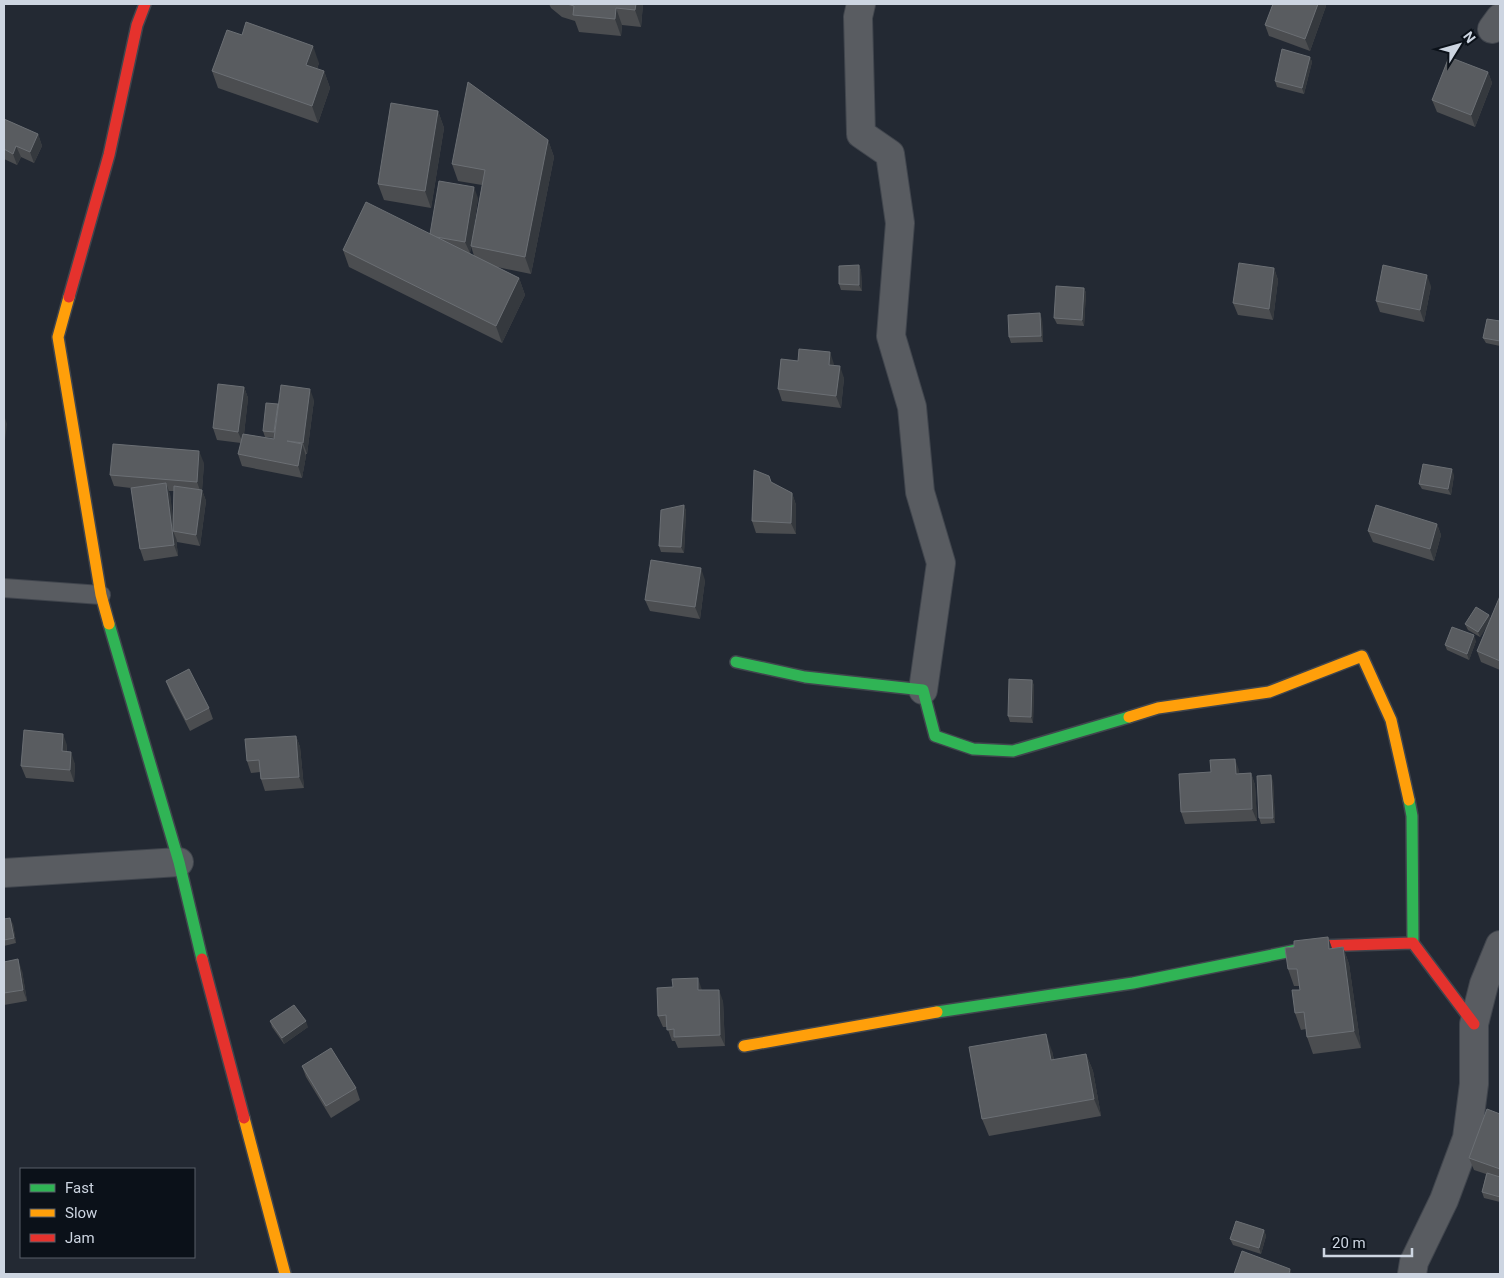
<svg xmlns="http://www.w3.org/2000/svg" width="1504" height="1278" viewBox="0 0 1504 1278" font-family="Roboto,sans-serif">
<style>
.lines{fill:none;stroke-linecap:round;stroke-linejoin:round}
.lane-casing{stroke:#40454d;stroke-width:20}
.street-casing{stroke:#40454d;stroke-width:30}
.fast-casing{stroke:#40454d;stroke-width:14}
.slow-casing{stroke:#40454d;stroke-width:14}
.jam-casing{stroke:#40454d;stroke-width:14}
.lane{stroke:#595c61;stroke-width:18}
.street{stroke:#595c61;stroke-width:28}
.fast{stroke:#30b455;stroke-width:11}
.slow{stroke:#ff9f0a;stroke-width:11}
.jam{stroke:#e5322d;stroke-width:11}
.wall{fill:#4b4d50;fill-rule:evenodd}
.shaded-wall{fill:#35393e}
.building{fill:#595c60;stroke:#6b6f74}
</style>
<rect width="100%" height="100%" fill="#232933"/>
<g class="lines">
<!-- lane casing -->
<g class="lane-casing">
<polyline id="lane" points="4,588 101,595"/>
</g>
<!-- street casing -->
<g class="street-casing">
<g id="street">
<polyline points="861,4 858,17 861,134 890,154 900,223 891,336 912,407 920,492 941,563 923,690"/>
<polyline points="1492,29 1500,18"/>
<polyline points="4,873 179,862"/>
<polyline points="1412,1274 1414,1262 1444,1200 1467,1138 1474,1084 1474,1024 1484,984 1500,945"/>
</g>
</g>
<!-- fast casing -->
<g class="fast-casing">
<g id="fast">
<polyline points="109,624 179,862 202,959"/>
<polyline points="736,662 805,677 923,690 935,736 973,749 1013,751 1129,717"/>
<polyline points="1409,800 1412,816 1413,943"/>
<polyline points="937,1012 1133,983 1302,949"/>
</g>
</g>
<!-- slow casing -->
<g class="slow-casing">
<g id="slow">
<polyline points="69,297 58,337 101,595 109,624"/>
<polyline points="1129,717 1158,708 1269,692 1362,656 1391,720 1409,800"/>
<polyline points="744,1046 937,1012"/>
<polyline points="244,1118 285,1274"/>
</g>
</g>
<!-- jam casing -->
<g class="jam-casing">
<g id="jam">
<polyline points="69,297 109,155 137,25 145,4"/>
<polyline points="1302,949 1318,946 1413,943 1474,1024"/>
<polyline points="202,959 244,1118"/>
</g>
</g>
<!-- lane -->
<use href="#lane" class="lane"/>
<!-- street -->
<use href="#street" class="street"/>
<!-- fast -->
<use href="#fast" class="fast"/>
<!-- slow -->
<use href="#slow" class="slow"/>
<!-- jam -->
<use href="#jam" class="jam"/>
</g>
<!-- wall -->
<g class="wall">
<polygon points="549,4 643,4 641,27 622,25 621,36 579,32 575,21 562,17 551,8"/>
<polygon points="1273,4 1325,4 1326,6 1310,51 1269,36 1265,25"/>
<polygon points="1310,57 1312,62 1304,94 1277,87 1275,81"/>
<polygon points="319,63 317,69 324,71 330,88 318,123 218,88 212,71"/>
<polygon points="1488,72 1492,83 1475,127 1437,112 1432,100"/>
<polygon points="438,111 444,128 431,208 384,200 378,184"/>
<polygon points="4,119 38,134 42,146 34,163 21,157 17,165 4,159"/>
<polygon points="548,140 554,157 531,274 497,267 519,278 525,295 502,343 349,267 343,250 430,234 478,198 470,253 474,256 471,246 482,185 458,181 452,164"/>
<polygon points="859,265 861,271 862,291 841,290 839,284"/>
<polygon points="1274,268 1278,280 1273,320 1238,315 1233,303"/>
<polygon points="1431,286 1424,322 1380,312 1376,301"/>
<polygon points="1084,288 1086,293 1084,326 1057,324 1054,318"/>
<polygon points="1042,319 1043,342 1011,343 1009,337"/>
<polygon points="1500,321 1500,346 1486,343 1483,338"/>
<polygon points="798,361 834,364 834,366 844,378 841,408 782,401 778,389"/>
<polygon points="244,387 248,398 244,434 274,439 274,438 265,437 263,431 278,404 314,400 307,454 306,454 306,456 302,478 242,466 238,454 241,443 217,440 213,428"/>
<path d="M204 463 202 490 206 501 200 546 177 542 176 538 178 556 144 561 140 549 131 488 114 486 110 475ZM168 491H174L173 522 170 494Z"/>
<polygon points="1454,475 1451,495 1422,489 1419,484"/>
<polygon points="772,483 792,493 796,505 796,534 756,533 752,521"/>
<polygon points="684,505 686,511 684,553 661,552 659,546"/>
<polygon points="1437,524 1441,535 1434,561 1373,542 1368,531"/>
<polygon points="705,580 700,619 650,611 645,600"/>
<polygon points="1500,596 1500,670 1481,662 1477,651 1488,624 1480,637 1468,630 1465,624 1489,615 1490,620"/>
<polygon points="1476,641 1469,660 1447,650 1445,645"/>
<polygon points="1032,680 1034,686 1033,723 1010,722 1008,716"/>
<polygon points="166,681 209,708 213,719 190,731 170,692"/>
<polygon points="296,736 300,747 304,788 265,791 261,779 260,772 251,773 247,761"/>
<polygon points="67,745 67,752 75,764 74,782 26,778 21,766"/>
<polygon points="1239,770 1239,773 1251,773 1255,785 1257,821 1185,824 1181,812 1211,772"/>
<polygon points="1273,781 1275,823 1261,824 1259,818"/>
<polygon points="4,919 13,924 16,943 4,946"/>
<polygon points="1328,937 1332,949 1343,947 1349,964 1361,1048 1313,1054 1307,1037 1306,1029 1301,1030 1295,1013 1300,990 1299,986 1294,986 1288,969 1294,947"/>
<polygon points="4,962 22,971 27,1001 4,1005"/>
<polygon points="702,990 723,1001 725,1046 678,1048 675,1041 672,1041 667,1027 663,1027 658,1016"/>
<polygon points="270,1021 308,1027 284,1044 272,1027"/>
<polygon points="1052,1051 1054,1060 1086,1054 1093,1071 1101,1116 989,1136 982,1119"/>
<polygon points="302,1066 356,1088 360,1100 331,1118 306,1077"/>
<polygon points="1500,1114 1500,1202 1484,1198 1482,1192 1486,1174 1474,1170 1469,1158"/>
<polygon points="1264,1230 1266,1236 1261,1254 1233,1245 1230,1239"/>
</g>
<!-- shaded-wall -->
<g class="shaded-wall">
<polygon points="636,4 643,4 641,27 635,10"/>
<polygon points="1318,4 1325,4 1326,6 1310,51 1305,39"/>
<polygon points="616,8 622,25 621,36 615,19"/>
<polygon points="313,46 319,63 312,82 306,65"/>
<polygon points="1310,57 1312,62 1304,94 1302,88"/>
<polygon points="324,71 330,88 318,123 312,106"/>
<polygon points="1488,72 1492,83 1475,127 1471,115"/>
<polygon points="438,111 444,128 431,208 425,191"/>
<polygon points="38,134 42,146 34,163 30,152"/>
<polygon points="548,140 554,157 531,274 525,257"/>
<polygon points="16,146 21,157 17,165 13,154"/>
<polygon points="474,187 478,198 470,253 465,242"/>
<polygon points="859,265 861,271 862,291 859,285"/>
<polygon points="1274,268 1278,280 1273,320 1269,309"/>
<polygon points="1427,275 1431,286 1424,322 1420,310"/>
<polygon points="519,278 525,295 502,343 496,326"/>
<polygon points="1084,288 1086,293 1084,326 1082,320"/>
<polygon points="1040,313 1042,319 1043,342 1041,336"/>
<polygon points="830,352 834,364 833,377 829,365"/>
<polygon points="840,366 844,378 841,408 836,396"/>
<polygon points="244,387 248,398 243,443 238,432"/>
<polygon points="310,389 314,400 307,454 303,443"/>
<polygon points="4,415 7,424 4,449"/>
<polygon points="302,444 306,456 302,478 298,466"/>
<polygon points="199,451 204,463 202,491 202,490 206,501 200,546 196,535 201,493 197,482"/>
<polygon points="1452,469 1454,475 1451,495 1448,489"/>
<polygon points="166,483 170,494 175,531 173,531 176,538 178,556 174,545"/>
<polygon points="792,493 796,505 796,534 791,523"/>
<polygon points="684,505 686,511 684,553 681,547"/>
<polygon points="1437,524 1441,535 1434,561 1430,549"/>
<polygon points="701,568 705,580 700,619 695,607"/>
<polygon points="1489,615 1491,621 1480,637 1478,632"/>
<polygon points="1474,635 1476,641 1469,660 1467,654"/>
<polygon points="1032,680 1034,686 1033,723 1031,717"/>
<polygon points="63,734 67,745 66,763 62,751"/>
<polygon points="296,736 300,747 304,788 299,777"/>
<polygon points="71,752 75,764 74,782 70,770"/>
<polygon points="1235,759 1239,770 1240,785 1236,774"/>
<polygon points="1251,773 1255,785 1257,821 1252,809"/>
<polygon points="1271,775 1273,781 1275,823 1273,818"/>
<polygon points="10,918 13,924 16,943 14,938"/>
<polygon points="1328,937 1334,954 1329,949"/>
<polygon points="1343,947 1349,964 1361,1048 1354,1031"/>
<polygon points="18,959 22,971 27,1001 23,990"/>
<polygon points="698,978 702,990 703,1002 698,990"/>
<polygon points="719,990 723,1001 725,1046 720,1035"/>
<polygon points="306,1021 308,1027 284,1044 282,1038"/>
<polygon points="1046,1034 1052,1051 1057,1077 1051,1060"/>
<polygon points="1086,1054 1093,1071 1101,1116 1094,1099"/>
<polygon points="1264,1230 1266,1236 1261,1254 1259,1248"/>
<polygon points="1290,1269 1292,1274 1289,1274"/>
</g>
<!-- building -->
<g class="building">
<polygon points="567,4 636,4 635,10 616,8 615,19 573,15 574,6"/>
<polygon points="1273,4 1318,4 1305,39 1265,25"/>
<polygon points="246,22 313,46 306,65 324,71 312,106 212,71 227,30 242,35"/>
<polygon points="1282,49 1310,57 1302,88 1275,81"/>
<polygon points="1449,57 1488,72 1471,115 1432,100"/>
<polygon points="468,82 548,140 525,257 471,246 485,170 452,164"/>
<polygon points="391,103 438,111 425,191 378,184"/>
<polygon points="4,119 38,134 30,152 16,146 13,154 4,149"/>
<polygon points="439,181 474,187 465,242 436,237 430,234"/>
<polygon points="366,202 519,278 496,326 343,250"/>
<polygon points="1239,263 1274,268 1269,309 1233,303"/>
<polygon points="859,265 859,285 839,284 839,266"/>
<polygon points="1383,265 1427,275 1420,310 1376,301"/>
<polygon points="1056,286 1084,288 1082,320 1054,318"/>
<polygon points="1040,313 1041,336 1009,337 1008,315"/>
<polygon points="1487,319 1500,321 1500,341 1483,338"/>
<polygon points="799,349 830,352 829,365 840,366 836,396 778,389 781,359 798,361"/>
<polygon points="218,384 244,387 238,432 213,428"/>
<polygon points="281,385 310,389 303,443 287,441 302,444 298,466 238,454 243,434 274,439"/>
<polygon points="266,403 278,404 274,432 263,431"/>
<polygon points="113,444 199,451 197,482 110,475"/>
<polygon points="1423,464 1452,469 1448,489 1419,484"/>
<polygon points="754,470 769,476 771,482 792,493 791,523 752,521"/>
<polygon points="166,483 174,545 140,549 131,488"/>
<polygon points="174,486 202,490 196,535 173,531"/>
<polygon points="684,505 681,547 659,546 661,510"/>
<polygon points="1376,505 1437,524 1430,549 1368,531"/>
<polygon points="651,560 701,568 695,607 645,600"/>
<polygon points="1500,596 1500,661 1477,651"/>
<polygon points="1476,607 1489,615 1478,632 1465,624"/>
<polygon points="1452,627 1474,635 1467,654 1445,645"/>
<polygon points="189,669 209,708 186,720 166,681"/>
<polygon points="1009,679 1032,680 1031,717 1008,716"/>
<polygon points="24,730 63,734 62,751 71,752 70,770 21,766"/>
<polygon points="296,736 299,777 261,779 259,760 247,761 245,739"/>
<polygon points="1235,759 1236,774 1251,773 1252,809 1181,812 1179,774 1211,772 1210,760"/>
<polygon points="1271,775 1273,818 1259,818 1257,776"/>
<polygon points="10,918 14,938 4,940 4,919"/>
<polygon points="1328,937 1329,949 1343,947 1354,1031 1307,1037 1304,1012 1295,1013 1292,990 1300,990 1297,969 1288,969 1285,948 1294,947 1294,941"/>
<polygon points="18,959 23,990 4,993 4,962"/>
<polygon points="698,978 698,990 719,990 720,1035 674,1037 674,1029 667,1030 666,1015 658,1016 657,988 673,987 672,979"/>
<polygon points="294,1005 306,1021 282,1038 270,1021"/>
<polygon points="1046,1034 1051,1060 1086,1054 1094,1099 982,1119 969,1047"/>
<polygon points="331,1048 356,1088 326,1106 302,1066"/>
<polygon points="1487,1109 1500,1114 1500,1169 1469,1158"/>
<polygon points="1487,1173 1500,1177 1500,1197 1482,1192"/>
<polygon points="1236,1221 1264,1230 1259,1248 1230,1239"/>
<polygon points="1242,1251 1290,1269 1289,1274 1234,1274"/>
</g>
<!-- border -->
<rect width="1504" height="1278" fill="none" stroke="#cdd5e1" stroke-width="10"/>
<!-- legend -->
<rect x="20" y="1168" width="175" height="90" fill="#0b1119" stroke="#595f69"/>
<rect x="30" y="1184" width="25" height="8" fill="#30b455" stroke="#595f69"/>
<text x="65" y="1193" font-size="15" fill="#cdd5e1">Fast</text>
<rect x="30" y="1209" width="25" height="8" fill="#ff9f0a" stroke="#595f69"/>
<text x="65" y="1218" font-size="15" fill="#cdd5e1">Slow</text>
<rect x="30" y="1234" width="25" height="8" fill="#e5322d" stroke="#595f69"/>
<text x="65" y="1243" font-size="15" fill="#cdd5e1">Jam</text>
<!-- north arrow -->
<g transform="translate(1459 45) rotate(53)" stroke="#0b1119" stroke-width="4" paint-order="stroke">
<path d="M0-4L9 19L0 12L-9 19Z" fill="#cdd5e1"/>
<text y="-8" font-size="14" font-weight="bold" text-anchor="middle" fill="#cdd5e1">N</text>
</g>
<!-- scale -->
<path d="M1324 1248v8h88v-8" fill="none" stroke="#cdd5e1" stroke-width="2.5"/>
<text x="1332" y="1248" font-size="15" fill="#cdd5e1" stroke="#0b1119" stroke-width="4" paint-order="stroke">20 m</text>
</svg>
